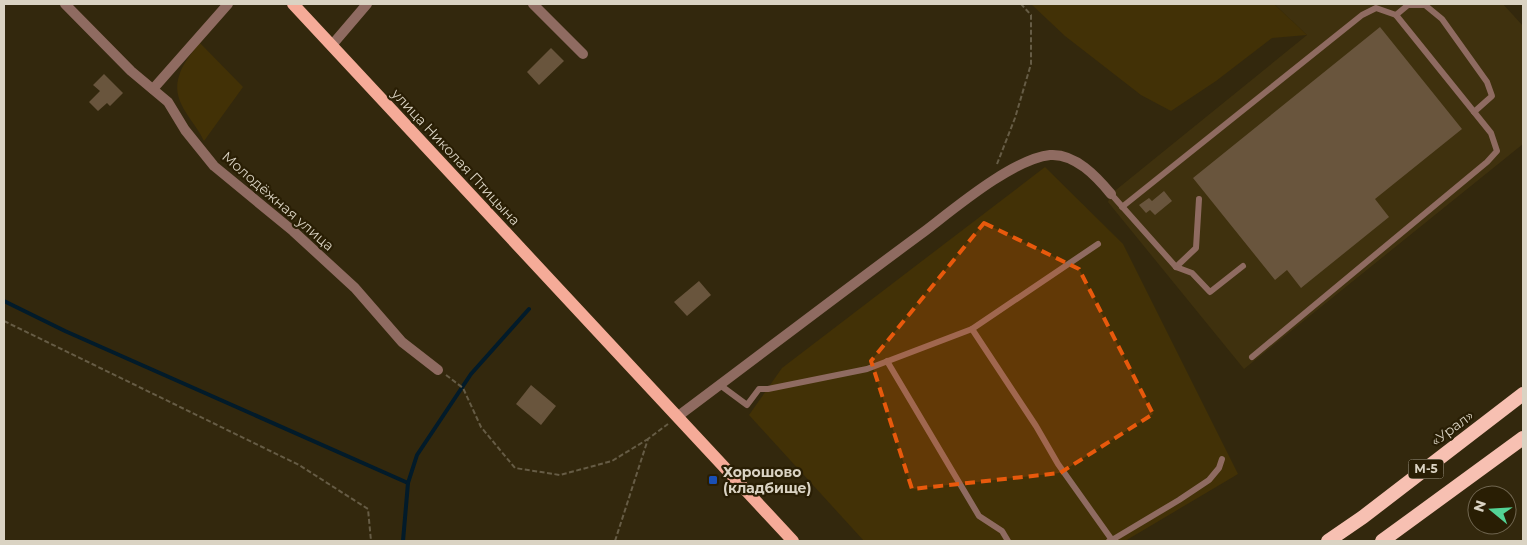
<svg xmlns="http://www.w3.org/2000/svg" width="1527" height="545" viewBox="0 0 1527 545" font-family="Montserrat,sans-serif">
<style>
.built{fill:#3f310e}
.green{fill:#423106}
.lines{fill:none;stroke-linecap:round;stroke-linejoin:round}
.stream{stroke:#021b2a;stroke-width:4}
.building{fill:#69553d}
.path{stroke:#665c45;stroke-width:2;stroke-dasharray:5 2.5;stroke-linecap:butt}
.service{stroke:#8f6b61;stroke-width:6}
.minor{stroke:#8f6b61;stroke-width:10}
.primary{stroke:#f5ab98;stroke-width:12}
.trunk{stroke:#f7c0b2;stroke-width:14}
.marked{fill:#e8590c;fill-opacity:0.2;stroke:#e8590c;stroke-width:4;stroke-dasharray:10 6;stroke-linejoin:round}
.transit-dot{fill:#1a4fb4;stroke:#291e04;stroke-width:2}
.labels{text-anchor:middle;stroke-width:4.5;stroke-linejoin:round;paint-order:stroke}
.shield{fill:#291e04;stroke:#a59d8a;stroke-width:1}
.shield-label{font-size:12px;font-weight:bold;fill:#dad3c3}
.street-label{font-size:14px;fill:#dad3c3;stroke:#291e04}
.poi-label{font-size:14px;font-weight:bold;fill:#dad3c3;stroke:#291e04;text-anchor:start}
</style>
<rect width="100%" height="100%" fill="#33280d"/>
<!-- built -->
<polygon class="built" points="1274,4 1503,4 1523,26 1523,144 1244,369 1108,202 1111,194 1307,35"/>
<!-- green -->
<g class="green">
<polygon points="1031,4 1274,4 1307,35 1272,38 1216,81 1171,111 1141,95 1065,36"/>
<path d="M199 42 243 87 204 141C193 118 169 101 180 73 183 63 194 51 199 42Z"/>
<polygon points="1045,167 1123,244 1238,474 1125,541 864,541 749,415 782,368"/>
</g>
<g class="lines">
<!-- stream -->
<g class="stream">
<polyline points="4,301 65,331 408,483"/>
<polyline points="403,541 408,483 417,455 471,374 529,309"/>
</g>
</g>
<!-- building -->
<g class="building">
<polygon points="1380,27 1462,129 1375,199 1389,217 1301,288 1287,270 1275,280 1193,178"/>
<polygon points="551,48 564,61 539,85 527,72"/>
<polygon points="104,74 123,93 110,106 107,103 98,111 89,102 100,91 93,85"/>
<polygon points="1164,191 1172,201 1155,215 1150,210 1146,213 1139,205 1149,198 1152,201"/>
<polygon points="699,281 711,295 687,316 674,302"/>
<polygon points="531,385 556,406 541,425 516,404"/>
</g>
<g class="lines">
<!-- path -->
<g class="path">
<polyline points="997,164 1015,118 1031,64 1031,15 1021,4"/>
<polyline points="4,321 299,465 368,509 371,541"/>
<polyline points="446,375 463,388 481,427 515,468 560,475 612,461 648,439"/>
<polyline points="615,541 648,439 668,424"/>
</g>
<!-- service -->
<g class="service">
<polyline points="1396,15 1408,5 1425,5 1442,19 1487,82 1492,96 1474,112"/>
<polyline points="1111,194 1176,267 1196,248 1199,199"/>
<polyline points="1122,207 1362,15 1376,8 1396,15 1491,133 1497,151 1487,162 1252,357"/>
<polyline points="1176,267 1192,273 1210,292 1243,266"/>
<polyline points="972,329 1036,426 1058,464 1112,540 1109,541"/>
<polyline points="887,361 979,516 1002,531 1008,541"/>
<polyline points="720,385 747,405 759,389 768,389 867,369 972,329 1098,244"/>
<polyline points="1112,540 1179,500 1209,480 1219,468 1222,459"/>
</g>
<!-- minor -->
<g class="minor">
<polyline points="65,4 131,71 168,102 185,130 214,166 293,231 355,288 402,342 438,370"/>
<polyline points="533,4 583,54"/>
<polyline points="332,45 367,4"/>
<polyline points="153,89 228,4"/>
<path d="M677 417C760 355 842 292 925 231 955 208 1013 159 1050 155 1075 153 1097 177 1111 194"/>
</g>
<!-- primary -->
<polyline class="primary" points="293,4 793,541"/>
<!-- trunk -->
<g class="trunk">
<polyline points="1328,541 1363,517 1523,394"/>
<polyline points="1382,541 1523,438"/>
</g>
</g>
<!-- marked area -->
<path class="marked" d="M984 223 1079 269 1153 414 1060 473 912 489 871 361Z"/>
<!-- markers -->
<rect class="transit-dot" x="708" y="475" width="10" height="10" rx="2.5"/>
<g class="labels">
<!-- shield labels -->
<rect class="shield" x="1408.5" y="459.5" width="35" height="19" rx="4"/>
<g class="shield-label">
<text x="1426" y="473">М-5</text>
</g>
<!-- street labels -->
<g class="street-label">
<text transform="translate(456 157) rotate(47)" y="5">улица Николая Птицына</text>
<text transform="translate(278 201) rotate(41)" y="5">Молодёжная улица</text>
<text transform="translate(1452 428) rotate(-37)" y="5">«Урал»</text>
</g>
<!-- poi labels -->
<g class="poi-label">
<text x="723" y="477">Хорошово<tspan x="723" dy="16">(кладбище)</tspan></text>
</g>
</g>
<!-- border -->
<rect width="1527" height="545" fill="none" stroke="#dad3c3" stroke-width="10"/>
<!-- north arrow -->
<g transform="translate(1492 510) rotate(288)"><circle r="24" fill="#291e04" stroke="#706650"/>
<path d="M0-4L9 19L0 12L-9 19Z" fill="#53d396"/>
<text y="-8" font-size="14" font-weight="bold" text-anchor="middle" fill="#dad3c3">N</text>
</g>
</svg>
